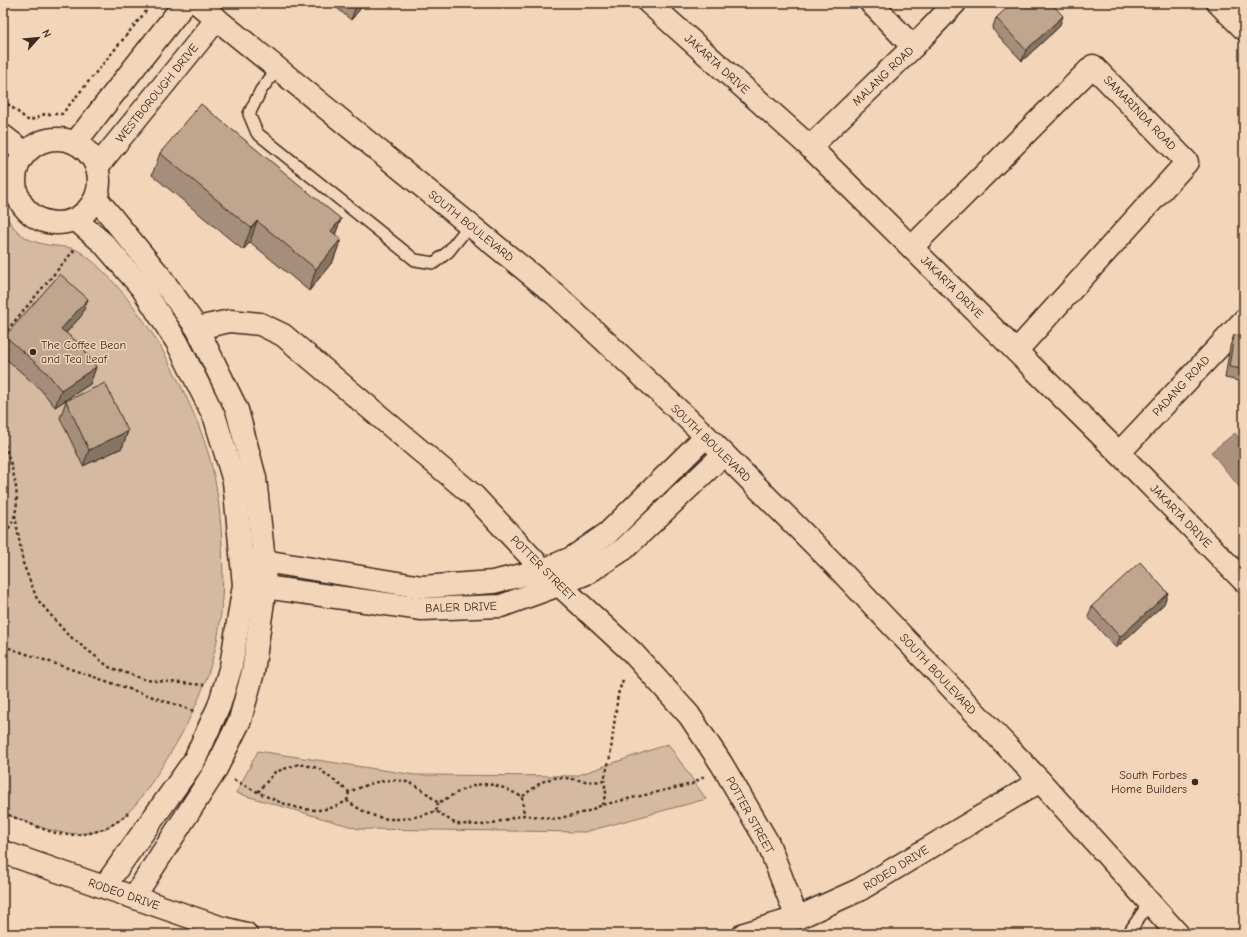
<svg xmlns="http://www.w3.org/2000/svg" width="1247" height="937" viewBox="0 0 1247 937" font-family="'Comic Neue',sans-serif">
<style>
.green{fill:#d5baa1;stroke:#887260}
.water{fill:#aa927c;stroke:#7e6856}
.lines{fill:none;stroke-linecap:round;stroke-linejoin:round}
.service-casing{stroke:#3b2a1e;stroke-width:14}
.minor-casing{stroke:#3b2a1e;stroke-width:25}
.tertiary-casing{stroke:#3b2a1e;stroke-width:25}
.secondary-casing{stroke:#3b2a1e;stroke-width:25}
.path{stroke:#3b2a1e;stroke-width:2.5;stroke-dasharray:3 3;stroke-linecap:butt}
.service{stroke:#f3d6ba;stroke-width:11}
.minor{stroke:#f3d6ba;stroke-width:22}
.tertiary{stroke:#f3d6ba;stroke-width:22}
.secondary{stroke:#f3d6ba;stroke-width:22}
.wall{fill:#a58f7b;stroke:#3b2a1e}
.shaded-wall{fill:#867464;stroke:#3b2a1e}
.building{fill:#c0a68f;stroke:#3b2a1e}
.poi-dot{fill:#3b2a1e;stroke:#f3d6ba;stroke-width:1.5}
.labels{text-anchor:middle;stroke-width:3;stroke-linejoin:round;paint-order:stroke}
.street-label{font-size:12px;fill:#3b2a1e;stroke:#f3d6ba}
.poi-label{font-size:12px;fill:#3b2a1e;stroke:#f3d6ba;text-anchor:start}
</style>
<rect width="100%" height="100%" fill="#f3d6ba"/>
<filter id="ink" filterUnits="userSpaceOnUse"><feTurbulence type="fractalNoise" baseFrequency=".025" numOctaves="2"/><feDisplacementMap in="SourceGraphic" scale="8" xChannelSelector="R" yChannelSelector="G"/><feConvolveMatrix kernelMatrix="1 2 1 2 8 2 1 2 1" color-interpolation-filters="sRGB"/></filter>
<g filter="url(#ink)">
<!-- green -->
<g class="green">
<path d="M3 210C16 236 29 243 56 246 63 247 71 247 77 250 108 268 148 323 165 355 187 396 208 440 216 486 224 534 227 611 213 657 201 702 179 742 153 780 138 803 120 829 89 833 57 837 33 824 3 813Z"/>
<polygon points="668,744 706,799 585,832 359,829 236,793 258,751 415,775 576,776"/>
</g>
<!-- water -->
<polygon class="water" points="1235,433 1244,444 1244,493 1211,452"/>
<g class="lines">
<!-- service casing -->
<g class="service-casing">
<g id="service">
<polyline points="278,68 261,90 249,114 257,133 415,260 434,263 448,252 469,226"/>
<polyline points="1128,934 1149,903"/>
</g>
</g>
<!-- minor casing -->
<g class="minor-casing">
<g id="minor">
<polyline points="649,3 810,147 1119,453 1244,581"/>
<polyline points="871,3 913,47"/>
<polyline points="1218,3 1244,29"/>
<polyline points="3,136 25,153"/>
<circle cx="57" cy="181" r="42"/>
<polyline points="75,143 185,3"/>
<polyline points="810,147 913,47 955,3"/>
<polyline points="97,167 217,19"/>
<polyline points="96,198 159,275 197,328 237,410 255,478 264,561 265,587 253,672 240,720 215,771 134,897"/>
<polyline points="76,220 103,243 142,288 177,342 215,418 234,481 244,585 231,666 219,706 194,761 104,887"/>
<polyline points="912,247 1093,66 1187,162 1016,351"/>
<polyline points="197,328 230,321 260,324 283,335 474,496 543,570 632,652 689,715 721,763 768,843 797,918"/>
<polyline points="1119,453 1244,320"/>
<polyline points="249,560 264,561 422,587 493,582 543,570 572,558 608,533 706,436"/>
<polyline points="250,585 422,609 501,606 559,585 587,573 624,549 724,454"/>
</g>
</g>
<!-- tertiary casing -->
<g class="tertiary-casing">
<g id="tertiary">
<polyline points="3,852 222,928 246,934"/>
<polyline points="744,934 797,918 859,890 1040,781"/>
</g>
</g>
<!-- secondary casing -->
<g class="secondary-casing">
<polyline id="secondary" points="197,3 556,295 706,436 834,564 1040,781 1178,934"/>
</g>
<!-- path -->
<g class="path">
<polyline points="3,100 29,121 45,114 62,114 147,10 146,3"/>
<polyline points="3,335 75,249"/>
<path d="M3 439C12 469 29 509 3 535"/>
<polyline points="15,515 23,563 37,599 67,634 109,667 146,680 204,685"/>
<polyline points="3,646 194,711"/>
<path d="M234 780C260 793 300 817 330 808 336 807 342 803 347 801 355 806 363 812 372 815 393 823 415 818 436 811L456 824 485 825 524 815 556 819 586 812 602 805 692 784 704 776"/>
<path d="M258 792 275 772 299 764 318 768 349 792C371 783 395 773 418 787 425 791 432 798 438 803 473 784 484 775 522 797 531 790 541 780 554 778 571 776 587 785 604 780L610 757 618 694 624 677"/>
<polyline points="522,797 524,815"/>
<polyline points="347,801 349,792"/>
<polyline points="602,805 606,793 604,780"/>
<polyline points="436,811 438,803"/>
<path d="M3 813C18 818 48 833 62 834 87 837 110 830 128 813"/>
</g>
<!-- service -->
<use href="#service" class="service"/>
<!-- minor -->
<use href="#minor" class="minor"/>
<!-- tertiary -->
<use href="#tertiary" class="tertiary"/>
<!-- secondary -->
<use href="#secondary" class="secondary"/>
</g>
<!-- wall -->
<g class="wall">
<polygon points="331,3 365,3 351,20"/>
<polygon points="1063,16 1059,27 1022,61 992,29 996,18"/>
<polygon points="160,153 341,219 335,235 341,239 333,261 309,291 250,242 243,250 152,175"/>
<polygon points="82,315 66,333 96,367 90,384 55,407 41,390 3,356 3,342 5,336"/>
<polygon points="1234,335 1244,336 1244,382 1225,378 1230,346"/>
<polygon points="66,401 128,431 122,448 83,466 60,418"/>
<polygon points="1164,604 1116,648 1088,617 1092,606"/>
</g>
<!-- shaded-wall -->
<g class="shaded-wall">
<polygon points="357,3 365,3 351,20"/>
<polygon points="1063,16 1059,27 1022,61 1026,50"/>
<polygon points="341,219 333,240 331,231"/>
<polygon points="257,221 250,242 243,250 251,228"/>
<polygon points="341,239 333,261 309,291 316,269"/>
<polygon points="88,299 82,315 55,345 61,329"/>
<polygon points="96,367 90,384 55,407 61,390"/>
<polygon points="128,431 122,448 83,466 89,450"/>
<polygon points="1168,593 1164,604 1116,648 1120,637"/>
</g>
<!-- building -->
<g class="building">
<polygon points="1012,3 1051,3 1063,16 1026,50 996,18"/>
<polygon points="201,104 341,219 331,231 341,239 316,269 257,221 251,228 160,153"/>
<polygon points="60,274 88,299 61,329 80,344 96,367 61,390 47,373 5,336"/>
<polygon points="1234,335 1244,336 1244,369 1229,367"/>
<polygon points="105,383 128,431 89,450 66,401"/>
<polygon points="1140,562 1168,593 1120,637 1092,606"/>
<polygon points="179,931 189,934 178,934"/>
</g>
</g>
<!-- markers -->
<g class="poi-dot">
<circle cx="33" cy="352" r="4"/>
<circle cx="1195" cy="782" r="4"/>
</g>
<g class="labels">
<!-- street labels -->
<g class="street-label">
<text transform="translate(717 64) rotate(42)" y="4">JAKARTA DRIVE</text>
<text transform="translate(883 76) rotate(-44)" y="4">MALANG ROAD</text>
<text transform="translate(157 93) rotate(-51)" y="4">WESTBOROUGH DRIVE</text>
<text transform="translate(1140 113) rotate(46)" y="4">SAMARINDA ROAD</text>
<text transform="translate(471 226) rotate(39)" y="4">SOUTH BOULEVARD</text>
<text transform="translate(952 287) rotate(45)" y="4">JAKARTA DRIVE</text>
<text transform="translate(1181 386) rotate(-47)" y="4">PADANG ROAD</text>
<text transform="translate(711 443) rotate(44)" y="4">SOUTH BOULEVARD</text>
<text transform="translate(1181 516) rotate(46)" y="4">JAKARTA DRIVE</text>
<text transform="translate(543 568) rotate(45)" y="4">POTTER STREET</text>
<text transform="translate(461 607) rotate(-2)" y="4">BALER DRIVE</text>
<text transform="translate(938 674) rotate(47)" y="4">SOUTH BOULEVARD</text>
<text transform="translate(750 815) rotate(61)" y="4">POTTER STREET</text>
<text transform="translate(896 868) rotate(-32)" y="4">RODEO DRIVE</text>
<text transform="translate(124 894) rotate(19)" y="4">RODEO DRIVE</text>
</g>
<!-- poi labels -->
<g class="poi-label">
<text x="41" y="349">The Coffee Bean<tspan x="41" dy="14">and Tea Leaf</tspan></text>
<text x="1187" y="779" text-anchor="end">South Forbes<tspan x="1187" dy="14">Home Builders</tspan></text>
</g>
</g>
<!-- margin -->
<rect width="1247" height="937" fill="none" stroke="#f3d6ba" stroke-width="16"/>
<rect x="8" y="8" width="1231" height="921" fill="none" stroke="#3b2a1e" stroke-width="1.5" filter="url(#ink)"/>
<!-- north arrow -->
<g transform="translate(38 38) rotate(63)" stroke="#f3d6ba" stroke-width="3" paint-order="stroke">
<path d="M0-3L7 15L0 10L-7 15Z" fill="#3b2a1e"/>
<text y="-6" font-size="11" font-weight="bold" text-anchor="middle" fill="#3b2a1e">N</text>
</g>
</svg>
